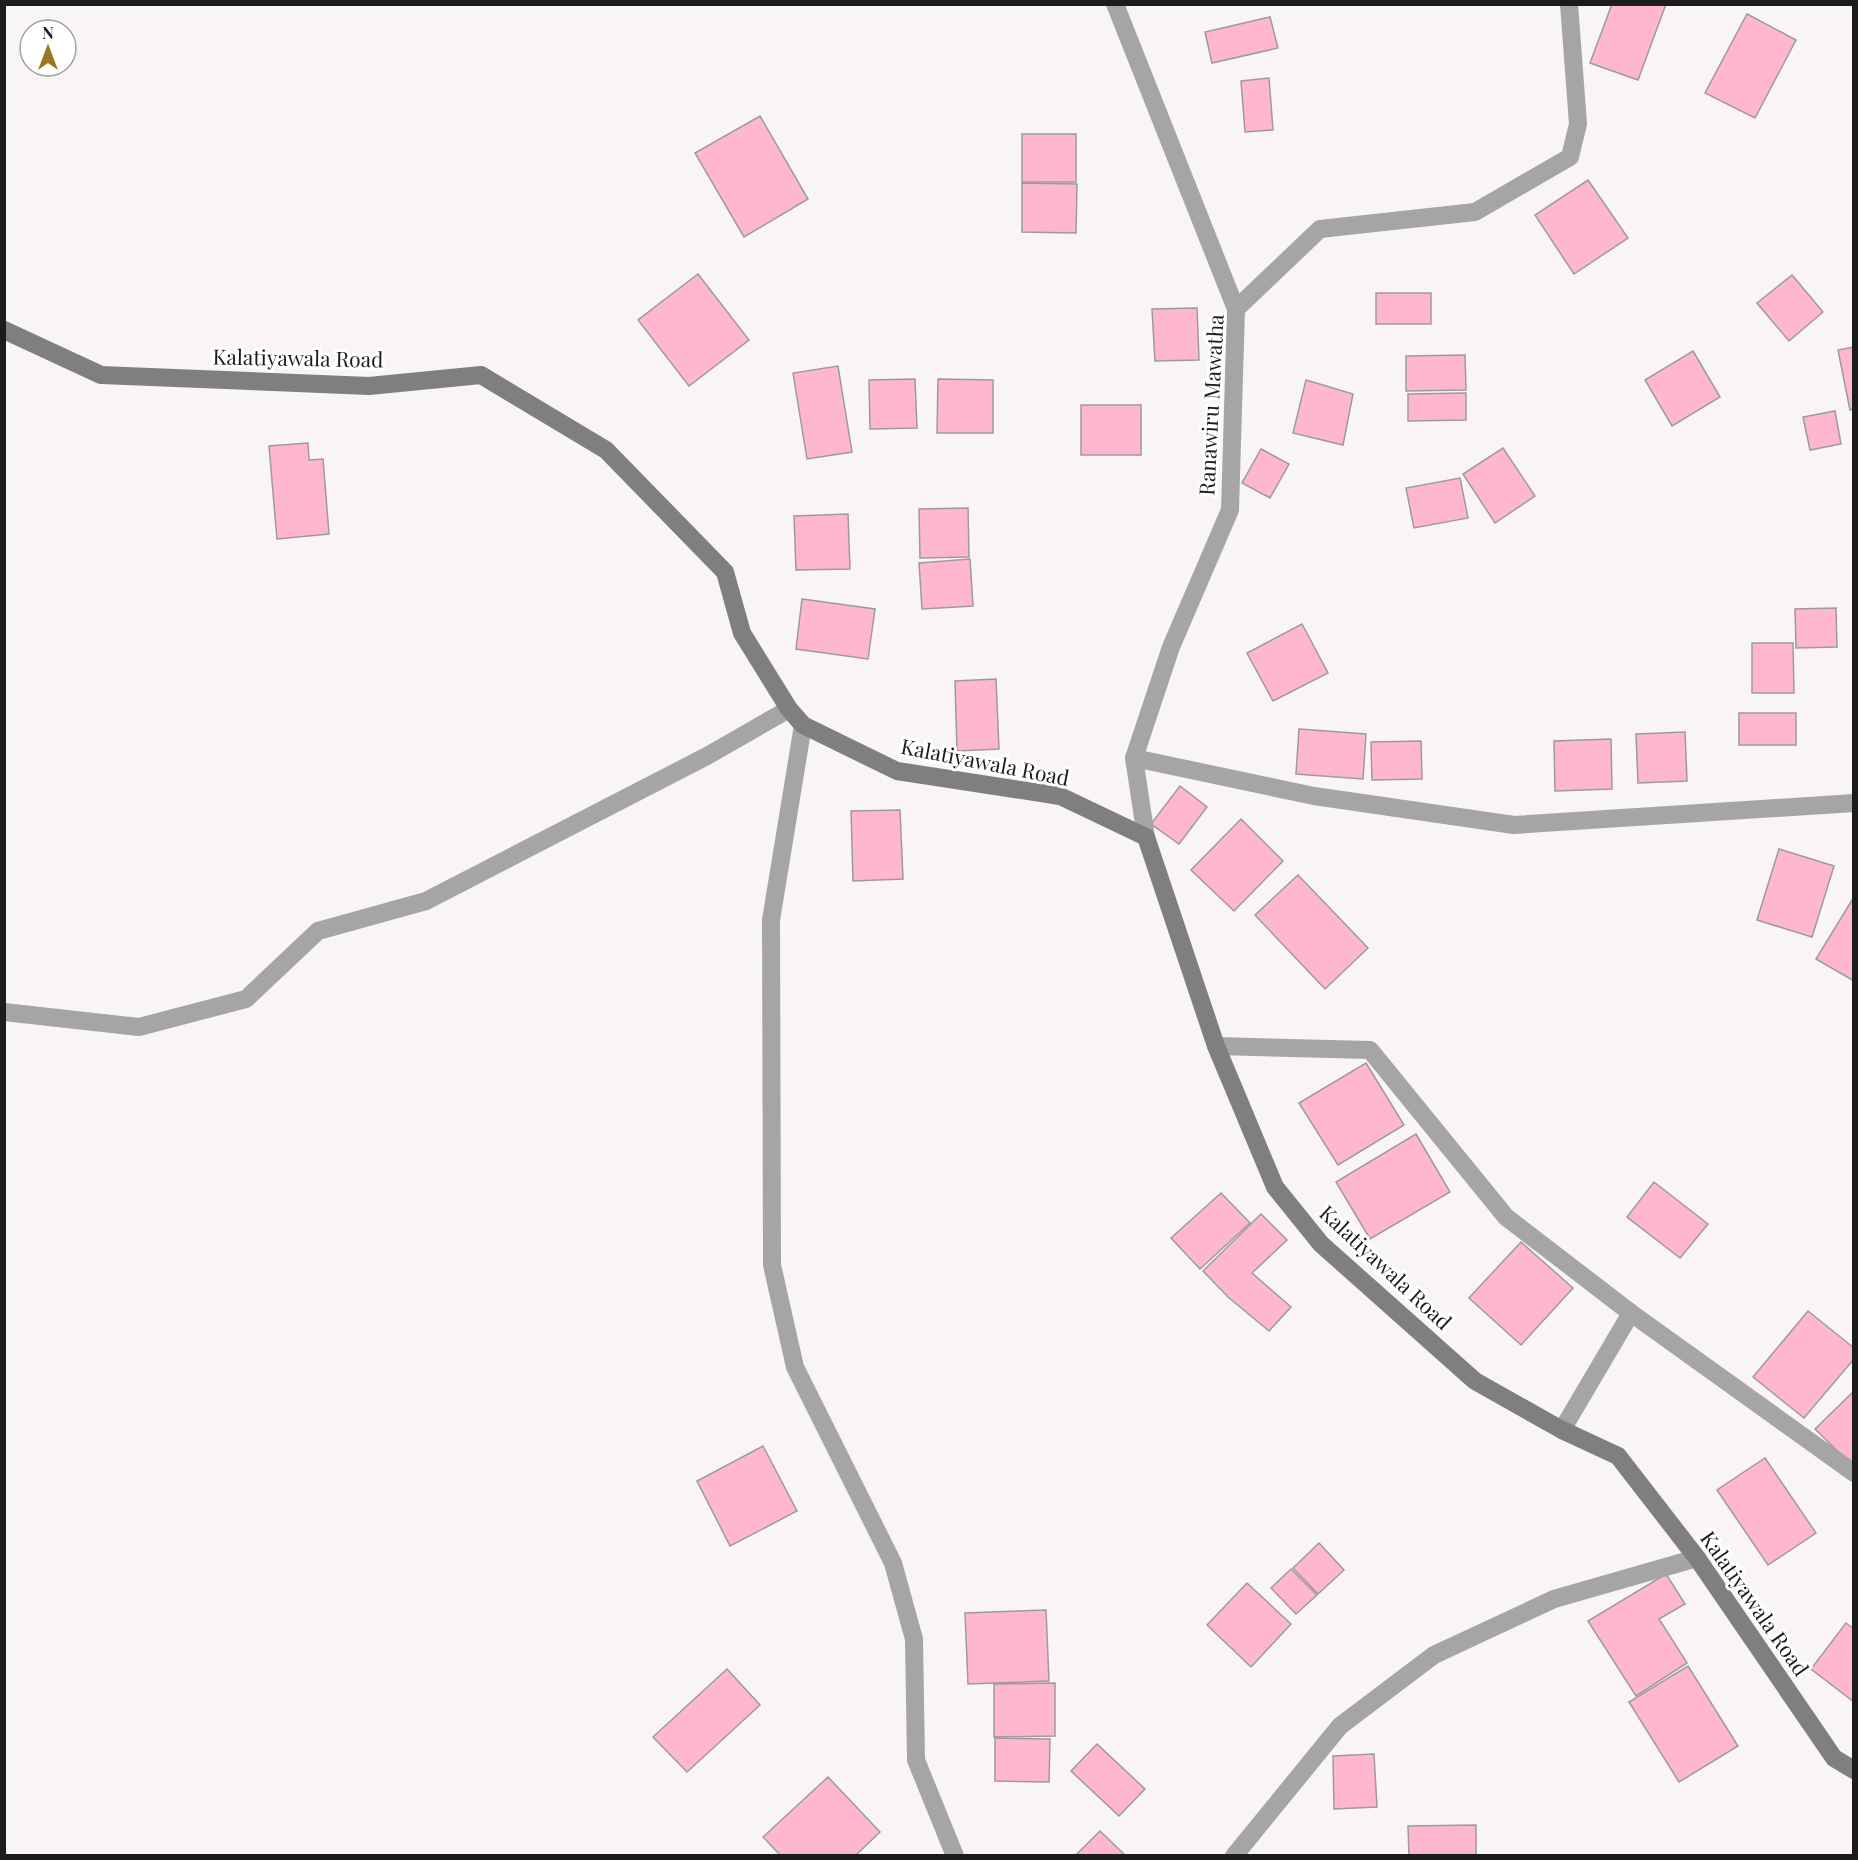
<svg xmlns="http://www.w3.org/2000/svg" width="1858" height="1860" viewBox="0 0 1858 1860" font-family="'Playfair Display',serif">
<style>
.building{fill:#ffb7cf;stroke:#9e9a9b;stroke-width:1.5}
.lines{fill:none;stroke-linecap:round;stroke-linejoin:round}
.lane{stroke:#a6a5a6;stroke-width:18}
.street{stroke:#a6a5a6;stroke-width:18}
.secondary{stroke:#7f7e80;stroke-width:18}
.labels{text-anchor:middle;stroke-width:6;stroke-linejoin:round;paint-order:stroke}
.street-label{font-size:21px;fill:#1d1c1d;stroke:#fff}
</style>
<rect width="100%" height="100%" fill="#f8f4f7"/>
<!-- building -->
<g class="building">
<polygon points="1612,4 1666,4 1638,80 1590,63"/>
<polygon points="1747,14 1796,40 1755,118 1705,93"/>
<polygon points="1270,17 1278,48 1212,63 1205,32"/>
<polygon points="1269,78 1273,130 1245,132 1241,81"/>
<polygon points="760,116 808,199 744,237 695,153"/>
<rect x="1022" y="134" width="54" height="48"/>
<polygon points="1588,180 1628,238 1574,274 1535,215"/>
<polygon points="1022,183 1077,184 1076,233 1022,232"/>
<polygon points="698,274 749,340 689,386 638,320"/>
<polygon points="1792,275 1823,312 1789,341 1757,303"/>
<rect x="1376" y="293" width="55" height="31"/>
<polygon points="1197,308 1199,360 1155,361 1152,309"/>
<polygon points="1854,347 1854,409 1850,410 1838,350"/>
<polygon points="1693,351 1720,397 1672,426 1645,380"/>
<polygon points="1465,355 1466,390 1406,391 1406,356"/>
<polygon points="838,366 852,452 807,459 793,373"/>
<polygon points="915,379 917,428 870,429 869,380"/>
<polygon points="938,379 993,380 993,433 937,433"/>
<polygon points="1306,380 1353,394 1343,445 1293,433"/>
<polygon points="1466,393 1466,420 1408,421 1408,394"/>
<rect x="1081" y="405" width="60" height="50"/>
<polygon points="1835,411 1841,444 1810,450 1803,417"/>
<polygon points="308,443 309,460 323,459 329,534 277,539 269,446"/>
<polygon points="1503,448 1535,496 1495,523 1463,474"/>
<polygon points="1261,449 1289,464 1270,498 1242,483"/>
<polygon points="1460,478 1468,518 1414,528 1406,488"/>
<polygon points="968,508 969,557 920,558 919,509"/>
<polygon points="848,514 850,569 796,570 794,516"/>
<polygon points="970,559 973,606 922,609 919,563"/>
<polygon points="802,599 875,609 868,659 796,649"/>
<polygon points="1836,608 1837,647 1796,648 1795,609"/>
<polygon points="1302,624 1328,673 1273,701 1247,653"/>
<polygon points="1752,643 1793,643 1794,693 1752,693"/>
<polygon points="996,679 999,749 957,751 955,681"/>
<rect x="1739" y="713" width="57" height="32"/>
<polygon points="1299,729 1366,734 1363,779 1296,774"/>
<polygon points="1685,732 1687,781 1638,783 1636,734"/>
<polygon points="1611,739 1612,789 1555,791 1554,741"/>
<polygon points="1421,741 1422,779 1372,780 1371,742"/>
<polygon points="1180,786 1207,807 1179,844 1151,824"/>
<polygon points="900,810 903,879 853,881 851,811"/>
<polygon points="1241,819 1283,861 1234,911 1191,870"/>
<polygon points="1779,849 1834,866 1812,937 1757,920"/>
<polygon points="1298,875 1368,948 1325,989 1255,915"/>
<polygon points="1854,897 1854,981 1816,959"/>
<polygon points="1366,1063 1404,1125 1338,1165 1299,1103"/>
<polygon points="1416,1134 1450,1192 1370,1239 1336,1182"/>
<polygon points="1654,1182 1708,1224 1680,1258 1627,1217"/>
<polygon points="1221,1193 1250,1223 1200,1269 1171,1238"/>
<polygon points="1261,1214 1287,1240 1252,1273 1291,1307 1269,1331 1228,1297 1203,1271"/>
<polygon points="1521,1242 1573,1288 1521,1345 1469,1298"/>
<polygon points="1808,1311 1854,1348 1854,1359 1804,1418 1753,1377"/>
<polygon points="1854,1391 1854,1467 1815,1429"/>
<polygon points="763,1446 797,1511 730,1546 697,1481"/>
<polygon points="1765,1458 1816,1533 1768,1565 1717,1490"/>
<polygon points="1319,1543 1344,1570 1318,1594 1293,1568"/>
<polygon points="1291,1569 1317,1595 1296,1614 1271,1588"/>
<polygon points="1666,1574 1685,1604 1659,1619 1687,1663 1636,1696 1588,1621"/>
<polygon points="1247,1583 1291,1624 1251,1667 1207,1625"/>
<polygon points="1046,1610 1049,1681 968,1684 965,1613"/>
<polygon points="1846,1623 1854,1629 1854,1702 1811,1669"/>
<polygon points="1688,1666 1738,1746 1679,1782 1629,1702"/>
<polygon points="727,1669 760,1705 687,1772 653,1737"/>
<polygon points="1055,1683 1055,1736 994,1737 994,1684"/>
<polygon points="995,1738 1050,1739 1049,1782 995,1781"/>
<polygon points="1097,1744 1145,1789 1119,1816 1071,1771"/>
<polygon points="1374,1754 1377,1807 1334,1809 1333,1756"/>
<polygon points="828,1777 880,1832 855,1856 781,1856 763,1837"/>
<polygon points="1476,1825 1476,1856 1409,1856 1408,1826"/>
<polygon points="1100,1831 1126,1856 1075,1856"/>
</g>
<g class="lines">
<!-- lane -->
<g class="lane">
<polyline points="1115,4 1236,309"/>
<polyline points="4,1012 139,1027 246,999 318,931 426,901 707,756 789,709"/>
<polyline points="1216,1046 1370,1050 1506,1217 1631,1313 1854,1473"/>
<polyline points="1562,1430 1631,1313"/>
</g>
<!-- street -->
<g class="street">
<polyline points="803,725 771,920 772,1265 795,1367 893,1563 914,1639 916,1760 955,1856"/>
<polyline points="1134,758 1314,796 1514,825 1854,803"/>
<polyline points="1146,837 1134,758 1171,647 1230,510 1236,309 1320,229 1475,212 1570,157 1578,124 1569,4"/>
<polyline points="1234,1856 1340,1726 1434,1655 1554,1599 1697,1558"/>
</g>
<!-- secondary -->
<polyline class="secondary" points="4,330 101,375 369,386 481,375 606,450 725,572 742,633 789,709 803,725 897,771 1060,796 1146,837 1216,1046 1275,1187 1321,1244 1475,1381 1562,1430 1618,1456 1697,1558 1834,1758 1854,1770"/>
</g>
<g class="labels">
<!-- street labels -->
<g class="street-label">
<text transform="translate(298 359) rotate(1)" y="7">Kalatiyawala Road</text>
<text transform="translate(1212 405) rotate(-87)" y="7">Ranawiru Mawatha</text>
<text transform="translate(985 763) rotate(11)" y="7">Kalatiyawala Road</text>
<text transform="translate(1385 1268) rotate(43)" y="7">Kalatiyawala Road</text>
<text transform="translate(1754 1604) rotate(55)" y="7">Kalatiyawala Road</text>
</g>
</g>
<!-- border -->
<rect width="1858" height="1860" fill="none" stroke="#1d1c1d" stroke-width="12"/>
<!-- north arrow -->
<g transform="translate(48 48)"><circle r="28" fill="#ffffff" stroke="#a5a4a5" stroke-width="1.5"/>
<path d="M0-4.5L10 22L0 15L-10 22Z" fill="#987720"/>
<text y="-9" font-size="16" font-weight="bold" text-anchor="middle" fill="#1d1c1d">N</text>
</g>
</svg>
